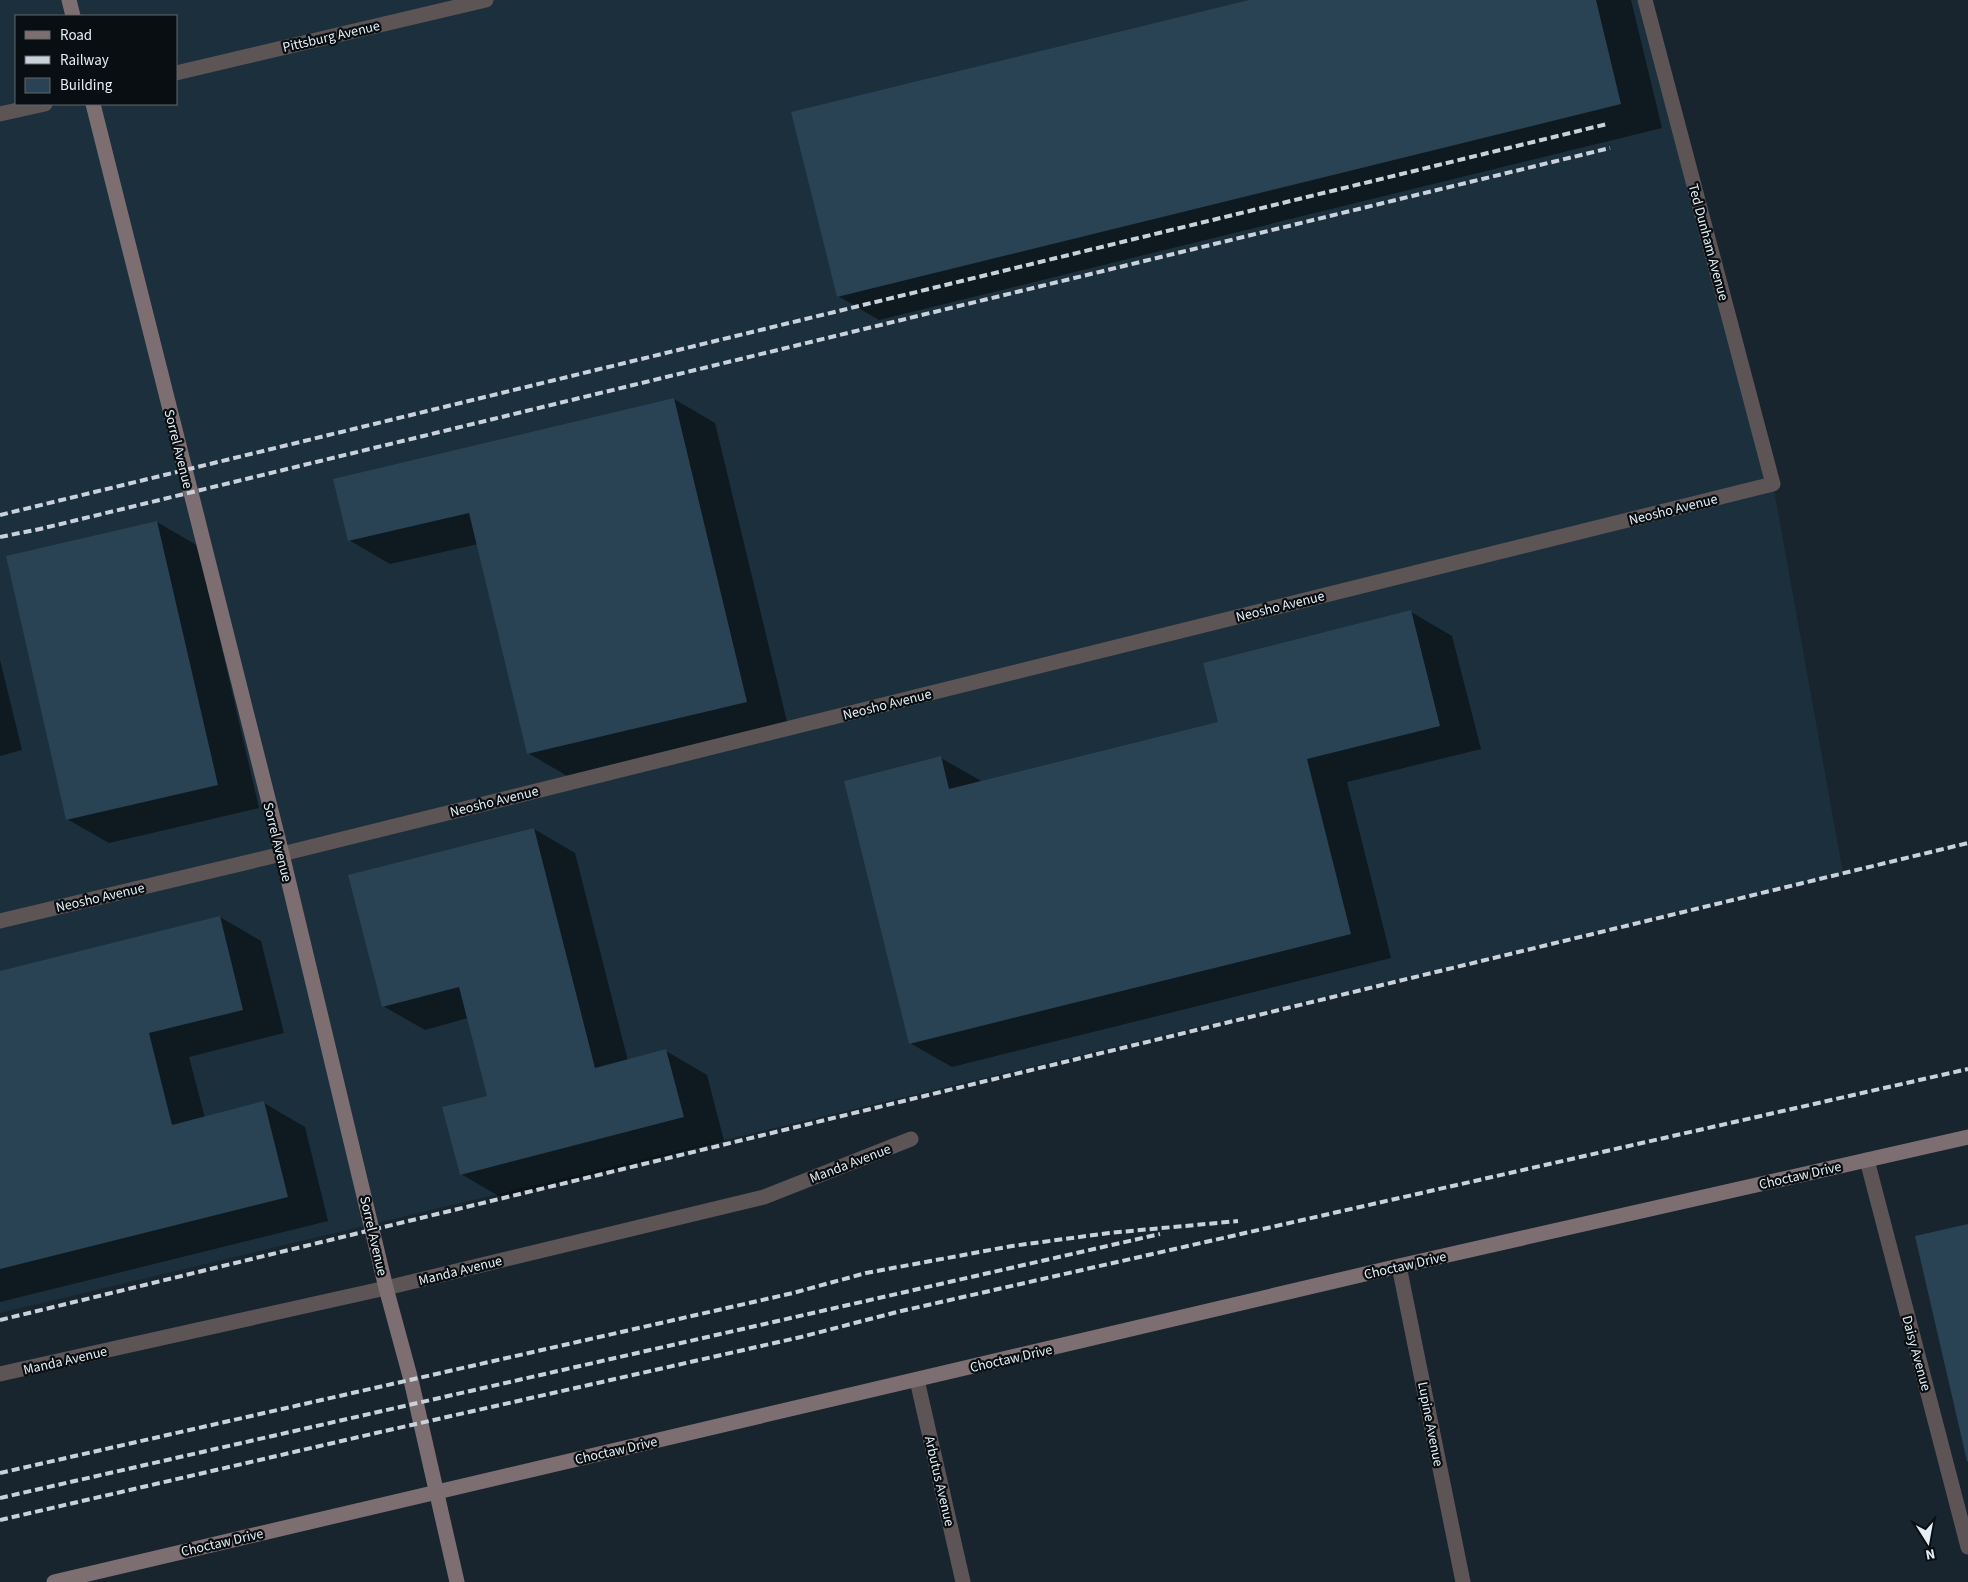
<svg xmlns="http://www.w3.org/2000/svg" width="1968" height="1582" viewBox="0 0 1968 1582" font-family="'Source Sans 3',sans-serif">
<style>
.built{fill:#1b2f3d;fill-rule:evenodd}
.shadow{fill:#0007}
.building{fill:#294254}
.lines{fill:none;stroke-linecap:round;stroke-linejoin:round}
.street{stroke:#5d5455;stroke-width:15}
.secondary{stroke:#7d6f71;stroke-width:15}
.rail{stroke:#c9d2da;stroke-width:4;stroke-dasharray:8 4;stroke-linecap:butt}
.labels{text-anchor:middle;stroke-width:4.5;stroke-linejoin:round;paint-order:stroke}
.street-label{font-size:14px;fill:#e5eef5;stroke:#080e12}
</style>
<rect width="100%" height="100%" fill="#18252f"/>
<!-- built -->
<path class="built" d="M0 0H1645L1773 484 1843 873 0 1313ZM16 16H176V104H16Z"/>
<!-- shadow -->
<g class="shadow">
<polygon points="1254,0 1631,0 1662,128 879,320 838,296"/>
<polygon points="674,399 715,423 788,726 569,777 528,753 478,544 390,564 349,540"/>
<polygon points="157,522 198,546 259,808 109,843 67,819"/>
<polygon points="1411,612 1452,636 1481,749 1347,782 1391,958 952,1067 910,1043 941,758 983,782 1219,723"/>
<polygon points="0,660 22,750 0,756"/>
<polygon points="534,829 575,853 628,1061 666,1051 707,1075 724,1141 502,1198 461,1174 488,1097 468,1018 425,1030 383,1006"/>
<polygon points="220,917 261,941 284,1033 189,1057 205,1118 264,1103 305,1127 328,1221 0,1302 0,972"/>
</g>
<!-- building -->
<g class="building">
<polygon points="1249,0 1596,0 1621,104 837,297 791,112"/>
<polygon points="674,398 747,702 527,754 469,513 348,541 333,479"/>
<polygon points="157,521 218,785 66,820 6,556"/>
<polygon points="1411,610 1440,726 1307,759 1351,934 909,1044 844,781 941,756 949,789 1218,722 1203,663"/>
<polygon points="534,828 595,1068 666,1049 684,1117 460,1175 442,1107 487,1096 459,987 382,1007 348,875"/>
<polygon points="220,916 243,1010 149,1033 172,1125 264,1101 288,1197 0,1269 0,971"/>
<polygon points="1968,1224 1968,1461 1967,1461 1915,1236"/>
</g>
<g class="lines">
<!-- street -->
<g class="street">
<polyline points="176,73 486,0"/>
<polyline points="0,114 45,104"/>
<polyline points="0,921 282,854 1773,484 1645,0"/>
<polyline points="1867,1160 1968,1547"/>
<polyline points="1399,1266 1463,1582"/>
<polyline points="0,1374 386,1288 764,1197 911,1139"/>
<polyline points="917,1380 963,1582"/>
</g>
<!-- secondary -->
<g class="secondary">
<polyline points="69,0 73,16"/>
<polyline points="93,104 282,854 386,1288 411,1380 457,1582"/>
<polyline points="54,1582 1399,1266 1968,1137"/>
</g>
<!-- rail -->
<g class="rail">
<polyline points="0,515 1607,124"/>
<polyline points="0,537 40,529 1610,148"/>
<polyline points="0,1320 1968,843"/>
<polyline points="0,1473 793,1293 866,1273 1012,1246 1109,1233 1238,1221"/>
<polyline points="0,1498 1160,1234"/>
<polyline points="0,1520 376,1433 801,1337 897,1312 1968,1069"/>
</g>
</g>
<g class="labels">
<!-- street labels -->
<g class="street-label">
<text transform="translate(331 36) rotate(-13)" y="5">Pittsburg Avenue</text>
<text transform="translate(1709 242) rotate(75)" y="5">Ted Dunham Avenue</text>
<text transform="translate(179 449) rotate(76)" y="5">Sorrel Avenue</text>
<text transform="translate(1673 509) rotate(-14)" y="5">Neosho Avenue</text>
<text transform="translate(1280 606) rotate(-14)" y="5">Neosho Avenue</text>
<text transform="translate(887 704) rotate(-14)" y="5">Neosho Avenue</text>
<text transform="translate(494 801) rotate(-14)" y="5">Neosho Avenue</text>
<text transform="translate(278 842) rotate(76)" y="5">Sorrel Avenue</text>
<text transform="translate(100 897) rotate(-13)" y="5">Neosho Avenue</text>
<text transform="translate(850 1163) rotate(-21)" y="5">Manda Avenue</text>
<text transform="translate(1800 1175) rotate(-13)" y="5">Choctaw Drive</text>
<text transform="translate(374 1236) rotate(77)" y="5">Sorrel Avenue</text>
<text transform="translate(1405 1265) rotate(-13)" y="5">Choctaw Drive</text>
<text transform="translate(460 1270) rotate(-14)" y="5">Manda Avenue</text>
<text transform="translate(1917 1353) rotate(75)" y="5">Daisy Avenue</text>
<text transform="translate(1011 1358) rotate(-13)" y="5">Choctaw Drive</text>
<text transform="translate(65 1360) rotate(-13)" y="5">Manda Avenue</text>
<text transform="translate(1431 1424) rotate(79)" y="5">Lupine Avenue</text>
<text transform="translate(616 1450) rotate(-13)" y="5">Choctaw Drive</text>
<text transform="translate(940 1481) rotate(77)" y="5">Arbutus Avenue</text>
<text transform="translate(222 1542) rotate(-13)" y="5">Choctaw Drive</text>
</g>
</g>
<!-- legend -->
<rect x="15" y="15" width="162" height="90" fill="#080e12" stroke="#60686d"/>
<rect x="25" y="31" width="25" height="8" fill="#7d6f71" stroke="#60686d"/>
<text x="60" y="40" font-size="15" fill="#e5eef5">Road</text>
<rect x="25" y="56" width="25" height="8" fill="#c9d2da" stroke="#60686d"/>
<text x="60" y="65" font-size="15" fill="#e5eef5">Railway</text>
<rect x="25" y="78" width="25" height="15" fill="#294254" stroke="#60686d"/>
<text x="60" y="90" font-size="15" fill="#e5eef5">Building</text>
<!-- north arrow -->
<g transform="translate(1928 1542) rotate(169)" stroke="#080e12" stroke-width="4" paint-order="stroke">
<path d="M0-4L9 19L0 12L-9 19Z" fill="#e5eef5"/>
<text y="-8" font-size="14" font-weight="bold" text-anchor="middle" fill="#e5eef5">N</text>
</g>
</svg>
